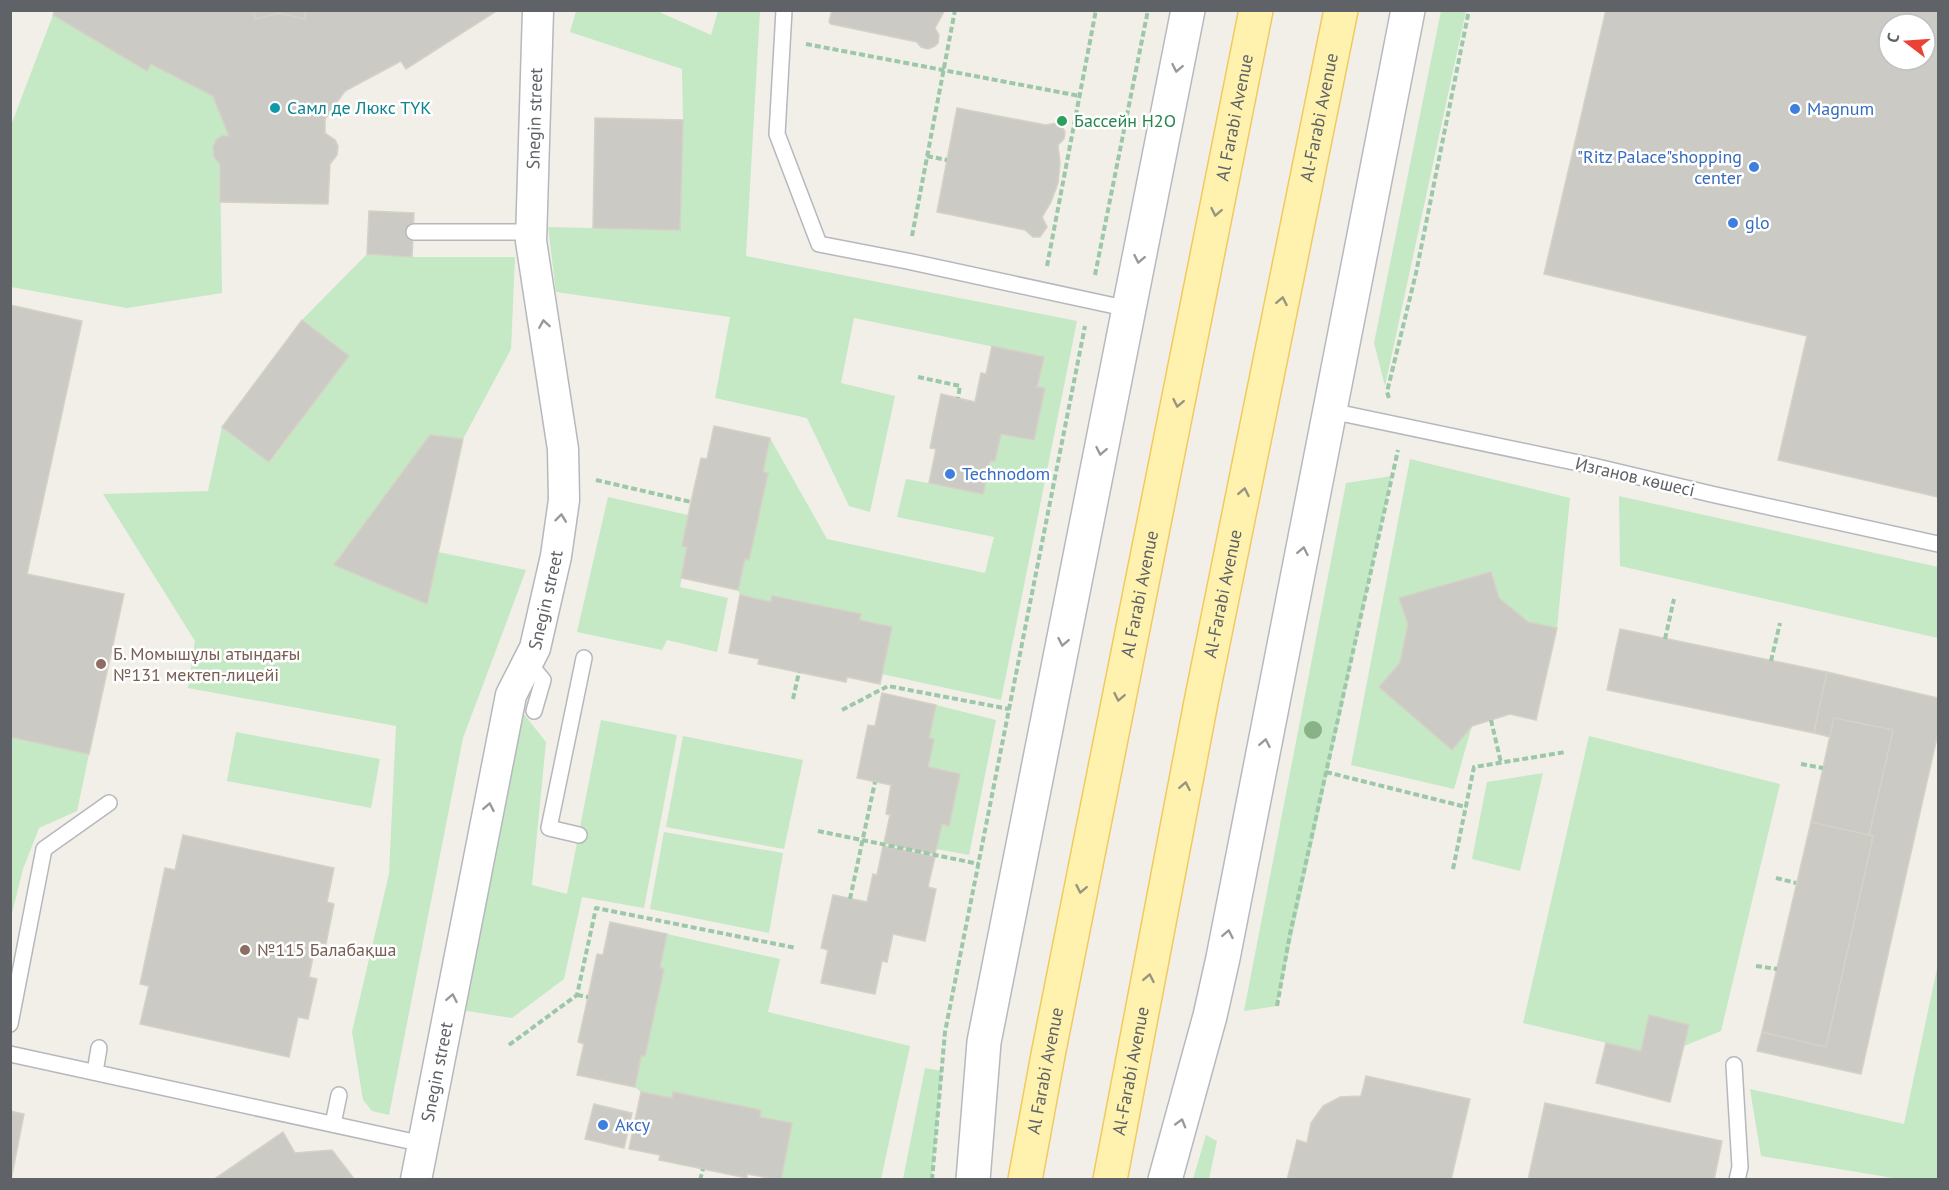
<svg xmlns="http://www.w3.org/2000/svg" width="1949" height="1190" viewBox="0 0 1949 1190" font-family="'PT Sans',sans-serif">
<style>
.green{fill:#c5e8c5}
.building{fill:#cccac5;stroke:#d6d1c6;stroke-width:1.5;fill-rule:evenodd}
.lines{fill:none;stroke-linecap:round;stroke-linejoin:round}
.lane-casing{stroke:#b5b8bc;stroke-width:18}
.street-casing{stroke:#b5b8bc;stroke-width:33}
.secondary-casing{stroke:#b6babf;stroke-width:36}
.primary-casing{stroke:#f2c960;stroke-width:36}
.path{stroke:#9cc7a9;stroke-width:4;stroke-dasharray:6 3;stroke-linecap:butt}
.lane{stroke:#fff;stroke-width:15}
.street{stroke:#fff;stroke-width:30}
.secondary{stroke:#fff;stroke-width:33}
.primary{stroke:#fff2af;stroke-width:33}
.tree{fill:#89b387}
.oneway{stroke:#979a9d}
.oneway2{stroke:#979581}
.culture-dot{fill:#0f9aa8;stroke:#fff;stroke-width:2}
.shop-dot{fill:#3f7fe0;stroke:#fff;stroke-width:2}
.leisure-dot{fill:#2e9e5b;stroke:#fff;stroke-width:2}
.education-dot{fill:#8d6e63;stroke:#fff;stroke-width:2}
.labels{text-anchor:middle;stroke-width:5;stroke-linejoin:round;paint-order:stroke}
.culture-label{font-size:18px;fill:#0d838f;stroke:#fff;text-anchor:start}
.shop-label{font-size:18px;fill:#366cbe;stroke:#fff;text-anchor:start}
.street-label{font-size:18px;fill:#5f6368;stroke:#fff}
.leisure-label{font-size:18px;fill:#27864d;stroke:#fff;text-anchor:start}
.education-label{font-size:18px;fill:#785e54;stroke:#fff;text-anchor:start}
</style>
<rect width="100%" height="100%" fill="#f1efe8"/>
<!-- green -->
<g class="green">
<polygon points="576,11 657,11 711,35 718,11 760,11 746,256 1077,321 1001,700 882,674 892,627 859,620 861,615 772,597 771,602 740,595 738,590 745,559 749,560 767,473 763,472 770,438 827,539 985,573 994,537 897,517 906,479 983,493 990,461 995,461 1001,434 1034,440 1045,389 1037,387 1043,357 854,318 841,383 895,396 870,512 849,506 807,418 715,398 730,317 556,292 548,227 680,230 683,120 682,69 570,32"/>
<polygon points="1441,11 1466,11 1385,386 1374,343"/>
<path d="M53 15 147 71 151 64 213 96 229 136C211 137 209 152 220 164L222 293 127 308 11 287 10 128Z"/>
<polygon points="367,254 412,257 515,257 511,349 463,439 430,435 334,565 427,603 438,552 526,570 463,738 389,1115 372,1111 363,1100 352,1032 389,874 396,726 188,688 195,641 103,494 208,491 222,427 270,462 349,356 302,320"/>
<polygon points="1410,459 1570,498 1557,628 1528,622 1499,598 1491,572 1400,599 1408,624 1400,663 1453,749 1472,726 1454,789 1351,765"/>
<polygon points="1392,476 1277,1006 1244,1011 1346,483"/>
<polygon points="1619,496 1938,567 1938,638 1620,566"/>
<polygon points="608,497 688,515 682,546 687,547 680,587 728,598 717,652 667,640 662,650 577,632"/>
<polygon points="936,705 996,720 969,855 936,849 942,824 949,826 960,774 928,767 934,739 929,738"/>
<polygon points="519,708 546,742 532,885 567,894 601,720 677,735 644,908 582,897 564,979 512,1018 461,1010"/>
<polygon points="236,732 380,759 371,808 227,781"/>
<polygon points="683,736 803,760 784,849 666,827"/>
<polygon points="1589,736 1780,784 1721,1031 1684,1046 1689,1025 1649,1015 1641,1051 1523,1023"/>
<polygon points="11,737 89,754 77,811 39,828 23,869 11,917"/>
<polygon points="1543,773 1520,871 1472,859 1487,782"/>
<polygon points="664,832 783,853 769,933 650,909"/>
<polygon points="667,934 780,959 768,1012 910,1046 881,1179 781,1179 792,1123 760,1117 761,1110 673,1092 672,1098 641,1092 635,1087 641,1056 645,1056 664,969 660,967"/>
<polygon points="1938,964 1938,1179 1899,1179 1761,1156 1750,1089 1904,1124"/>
<polygon points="925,1068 942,1071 932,1179 903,1179"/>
<polygon points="1206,1135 1217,1141 1209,1179 1193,1179"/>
</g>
<!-- building -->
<g class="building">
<polygon points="55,10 254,10 255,19 279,13 305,19 305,10 498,10 406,69 401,61 345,91 325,119 325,133 335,140 338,146 337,155 330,164 328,204 220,202 220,164 214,157 213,147 216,140 222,136 229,136 213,96 151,64 147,71 53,15"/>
<polygon points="254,10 305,10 305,19 279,13 255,19"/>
<polygon points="832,10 945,10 935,28 939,35 938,43 935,46 928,49 921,47 917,42 831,24 829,22"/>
<path d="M1606 10H1938V497L1778 460 1807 336 1544 274ZM1889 24H1925V60H1889Z"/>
<polygon points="957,108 1046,125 1057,123 1063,128 1065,132 1064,139 1058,145 1060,163 1058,183 1051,202 1042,217 1047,227 1040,237 1033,237 1025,230 937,212"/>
<polygon points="595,118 683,120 680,230 593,228"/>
<polygon points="369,211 414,213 412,257 367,254"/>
<polygon points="10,305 82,321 27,574 124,594 89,754 10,737"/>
<polygon points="302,320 349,356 269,462 222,427"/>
<polygon points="992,346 1044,357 1037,387 1045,388 1034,440 1001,434 995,461 990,461 983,494 929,483 936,449 930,448 941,394 975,402 981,373 986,374"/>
<polygon points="714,426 770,438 763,472 768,473 749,560 745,559 738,590 681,578 687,547 682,546 691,502 701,458 707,459"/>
<polygon points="430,435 463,439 427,604 334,565"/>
<polygon points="1491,572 1499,598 1528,622 1557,628 1536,720 1510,714 1472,726 1452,750 1379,687 1400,663 1408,624 1399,598"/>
<polygon points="740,595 771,602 772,596 861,614 859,620 892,627 880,684 847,677 846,682 758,664 759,659 729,653"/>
<polygon points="1620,629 1827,672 1814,733 1607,690"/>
<polygon points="1827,672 1938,698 1938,733 1861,1074 1757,1051 1762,1032 1826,1047 1873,836 1869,835 1893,730 1834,718 1830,737 1814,733"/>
<polygon points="882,693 936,705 929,738 934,739 928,767 960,774 949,826 942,824 935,854 884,843 890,815 886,814 891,785 857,778 868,725 875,726"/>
<polygon points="1834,718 1893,730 1869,835 1811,822"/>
<polygon points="1811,822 1873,836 1826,1047 1762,1032"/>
<polygon points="183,835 334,868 327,902 334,904 326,944 316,942 309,977 317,979 308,1019 298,1017 289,1057 140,1024 149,986 140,984 165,868 175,870"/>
<polygon points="883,846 935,857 928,887 936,889 925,941 893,934 887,962 882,961 875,994 821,983 828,950 821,948 833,895 867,902 873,874 877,875"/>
<polygon points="610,922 667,934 660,967 664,969 645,1056 641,1056 635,1087 577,1075 584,1044 578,1042 588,997 597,954 603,955"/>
<polygon points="1649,1015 1689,1025 1670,1102 1596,1083 1606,1043 1641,1051"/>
<polygon points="1366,1076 1470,1099 1451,1180 1287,1180 1297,1140 1307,1143 1311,1123 1323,1106 1340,1097 1361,1096"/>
<polygon points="641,1092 672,1098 673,1092 761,1110 760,1117 792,1123 781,1180 747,1174 747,1178 659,1160 660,1155 629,1149"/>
<polygon points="1545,1103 1722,1141 1714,1180 1528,1180"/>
<polygon points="594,1104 632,1113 624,1148 585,1139"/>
<polygon points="10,1111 24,1114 11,1180 10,1180"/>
<polygon points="283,1132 295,1153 332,1150 355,1180 213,1180"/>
</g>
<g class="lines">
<!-- lane casing -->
<g class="lane-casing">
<g id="lane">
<polyline points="784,10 777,134 819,244 907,261 1129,309"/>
<polyline points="414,232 532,232"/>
<polyline points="1331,411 1593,466 1711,494 1938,544"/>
<polyline points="528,662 543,680 534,711"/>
<polyline points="579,835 549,828 584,658"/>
<polyline points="10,1024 44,849 109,803"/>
<polyline points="10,1054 423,1144"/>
<polyline points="1734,1065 1740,1167 1737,1180"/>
<polyline points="95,1072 99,1048"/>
<polyline points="333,1124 339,1095"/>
</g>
</g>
<!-- street casing -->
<g class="street-casing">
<g id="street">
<path id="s1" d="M416 1180 511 695 535 648 556 556 564 500 563 449 531 241 538 10"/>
</g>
</g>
<!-- secondary casing -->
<g class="secondary-casing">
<g id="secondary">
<polyline points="973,1180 984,1042 1188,10"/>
<polyline points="1165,1180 1210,1016 1223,958 1408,10"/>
</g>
</g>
<!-- primary casing -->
<g class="primary-casing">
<g id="primary">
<path id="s2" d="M1025 1180 1048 1055 1256 10"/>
<path id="s3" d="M1110 1180 1201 702 1341 10"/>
</g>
</g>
<!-- path -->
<g class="path">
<polyline points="806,44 1080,96"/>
<polyline points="927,156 947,160"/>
<polyline points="912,236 955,10"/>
<polyline points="1047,266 1096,10"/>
<polyline points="1095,275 1148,10"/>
<polyline points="918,377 960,386 958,398"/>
<polyline points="1389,398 1387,392 1416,273 1469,10"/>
<polyline points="596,480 691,502"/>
<polyline points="1665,639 1674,599"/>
<polyline points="1771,661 1780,623"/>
<polyline points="793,699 799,672"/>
<polyline points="842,710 888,686 1009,709"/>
<polyline points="1491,720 1501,763"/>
<polyline points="1801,764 1823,768"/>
<polyline points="1326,772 1466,807"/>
<polyline points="818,831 979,864"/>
<polyline points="1453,869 1474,767 1566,752"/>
<polyline points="1776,878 1796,883"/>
<polyline points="850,899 875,782"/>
<polyline points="1756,966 1777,969"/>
<polyline points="577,995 588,997"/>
<polyline points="1277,1006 1290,934 1398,450"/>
<polyline points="509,1045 577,995 596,908 796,948"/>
<polyline points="700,1180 703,1169"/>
<polyline points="932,1180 945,1032 1085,326"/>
</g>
<!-- lane -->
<use href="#lane" class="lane"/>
<!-- street -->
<use href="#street" class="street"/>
<!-- secondary -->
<use href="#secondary" class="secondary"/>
<!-- primary -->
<use href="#primary" class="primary"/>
</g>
<!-- trees -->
<circle class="tree" cx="1313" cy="730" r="9"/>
<!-- one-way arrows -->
<defs><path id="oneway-chevron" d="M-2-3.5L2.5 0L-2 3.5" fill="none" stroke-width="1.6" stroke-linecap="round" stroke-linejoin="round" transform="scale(1.5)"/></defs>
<g class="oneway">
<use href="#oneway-chevron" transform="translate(1177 68) rotate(101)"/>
<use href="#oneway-chevron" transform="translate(1139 259) rotate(101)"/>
<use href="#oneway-chevron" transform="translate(544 324) rotate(-99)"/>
<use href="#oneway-chevron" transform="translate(1101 451) rotate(101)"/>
<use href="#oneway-chevron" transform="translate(561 518) rotate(-83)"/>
<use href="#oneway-chevron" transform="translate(1303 551) rotate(-79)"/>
<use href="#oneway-chevron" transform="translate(1063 642) rotate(101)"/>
<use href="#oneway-chevron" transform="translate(1265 743) rotate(-79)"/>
<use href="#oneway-chevron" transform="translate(489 807) rotate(-79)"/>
<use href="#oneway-chevron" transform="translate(1228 934) rotate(-79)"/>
<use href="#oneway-chevron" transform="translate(452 998) rotate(-79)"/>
<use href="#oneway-chevron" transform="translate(1181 1123) rotate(-74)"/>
</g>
<g class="oneway2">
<use href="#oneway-chevron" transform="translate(1216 212) rotate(101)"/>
<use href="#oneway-chevron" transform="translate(1282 301) rotate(-79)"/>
<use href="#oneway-chevron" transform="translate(1178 403) rotate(101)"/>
<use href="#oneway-chevron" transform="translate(1244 492) rotate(-79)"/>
<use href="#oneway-chevron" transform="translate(1119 697) rotate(101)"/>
<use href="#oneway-chevron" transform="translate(1185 786) rotate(-79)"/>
<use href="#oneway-chevron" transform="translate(1081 889) rotate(101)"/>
<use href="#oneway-chevron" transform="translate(1149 978) rotate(-79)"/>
</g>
<!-- markers -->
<circle class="culture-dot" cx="275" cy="108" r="6"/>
<g class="shop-dot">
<circle cx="1795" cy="109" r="6"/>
<circle cx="1754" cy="167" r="6"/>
<circle cx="1733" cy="223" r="6"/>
<circle cx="950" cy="474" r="6"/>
<circle cx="603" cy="1125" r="6"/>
</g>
<circle class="leisure-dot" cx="1062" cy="121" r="6"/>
<g class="education-dot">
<circle cx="101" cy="664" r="6"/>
<circle cx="245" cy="950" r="6"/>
</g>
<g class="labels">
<!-- culture labels -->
<g class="culture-label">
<text x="287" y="114">Самл де Люкс ТҮК</text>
</g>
<!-- shop labels -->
<g class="shop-label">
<text x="1807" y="115">Magnum</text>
<text x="1742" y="163" text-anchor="end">"Ritz Palace"shopping<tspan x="1742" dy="21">center</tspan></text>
<text x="1745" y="229">glo</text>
<text x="962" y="480">Technodom</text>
<text x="615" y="1131">Аксу</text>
</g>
<!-- street labels -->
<g class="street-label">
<text dy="6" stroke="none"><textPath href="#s2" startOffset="1083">Al Farabi Avenue</textPath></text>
<text dy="6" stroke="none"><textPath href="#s3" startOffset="1083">Al-Farabi Avenue</textPath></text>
<text dy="6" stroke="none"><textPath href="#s1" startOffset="1082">Snegin street</textPath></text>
<text transform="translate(1635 477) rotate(13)" y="6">Изганов көшесі</text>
<text dy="6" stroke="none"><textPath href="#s2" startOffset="597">Al Farabi Avenue</textPath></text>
<text dy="6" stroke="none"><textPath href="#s3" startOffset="597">Al-Farabi Avenue</textPath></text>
<text dy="6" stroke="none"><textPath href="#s1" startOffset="596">Snegin street</textPath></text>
<text dy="6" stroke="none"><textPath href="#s2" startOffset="111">Al Farabi Avenue</textPath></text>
<text dy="6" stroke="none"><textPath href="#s3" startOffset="111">Al-Farabi Avenue</textPath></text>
<text dy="6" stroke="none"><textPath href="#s1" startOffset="110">Snegin street</textPath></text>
</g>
<!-- leisure labels -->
<g class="leisure-label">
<text x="1074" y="127">Бассейн H2O</text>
</g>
<!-- education labels -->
<g class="education-label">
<text x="113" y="660">Б. Момышұлы атындағы<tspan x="113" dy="21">№131 мектеп-лицейі</tspan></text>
<text x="257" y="956">№115 Балабақша</text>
</g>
</g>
<!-- border -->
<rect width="1949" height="1190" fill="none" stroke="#5f6368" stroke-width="24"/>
<!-- north arrow -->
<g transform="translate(1907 42) rotate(287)"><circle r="28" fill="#ffffff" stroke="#bfc1c3" stroke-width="1.5"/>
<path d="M0-4.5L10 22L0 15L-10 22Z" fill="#ea4335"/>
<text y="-9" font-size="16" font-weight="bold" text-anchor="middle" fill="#5f6368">С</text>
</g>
</svg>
